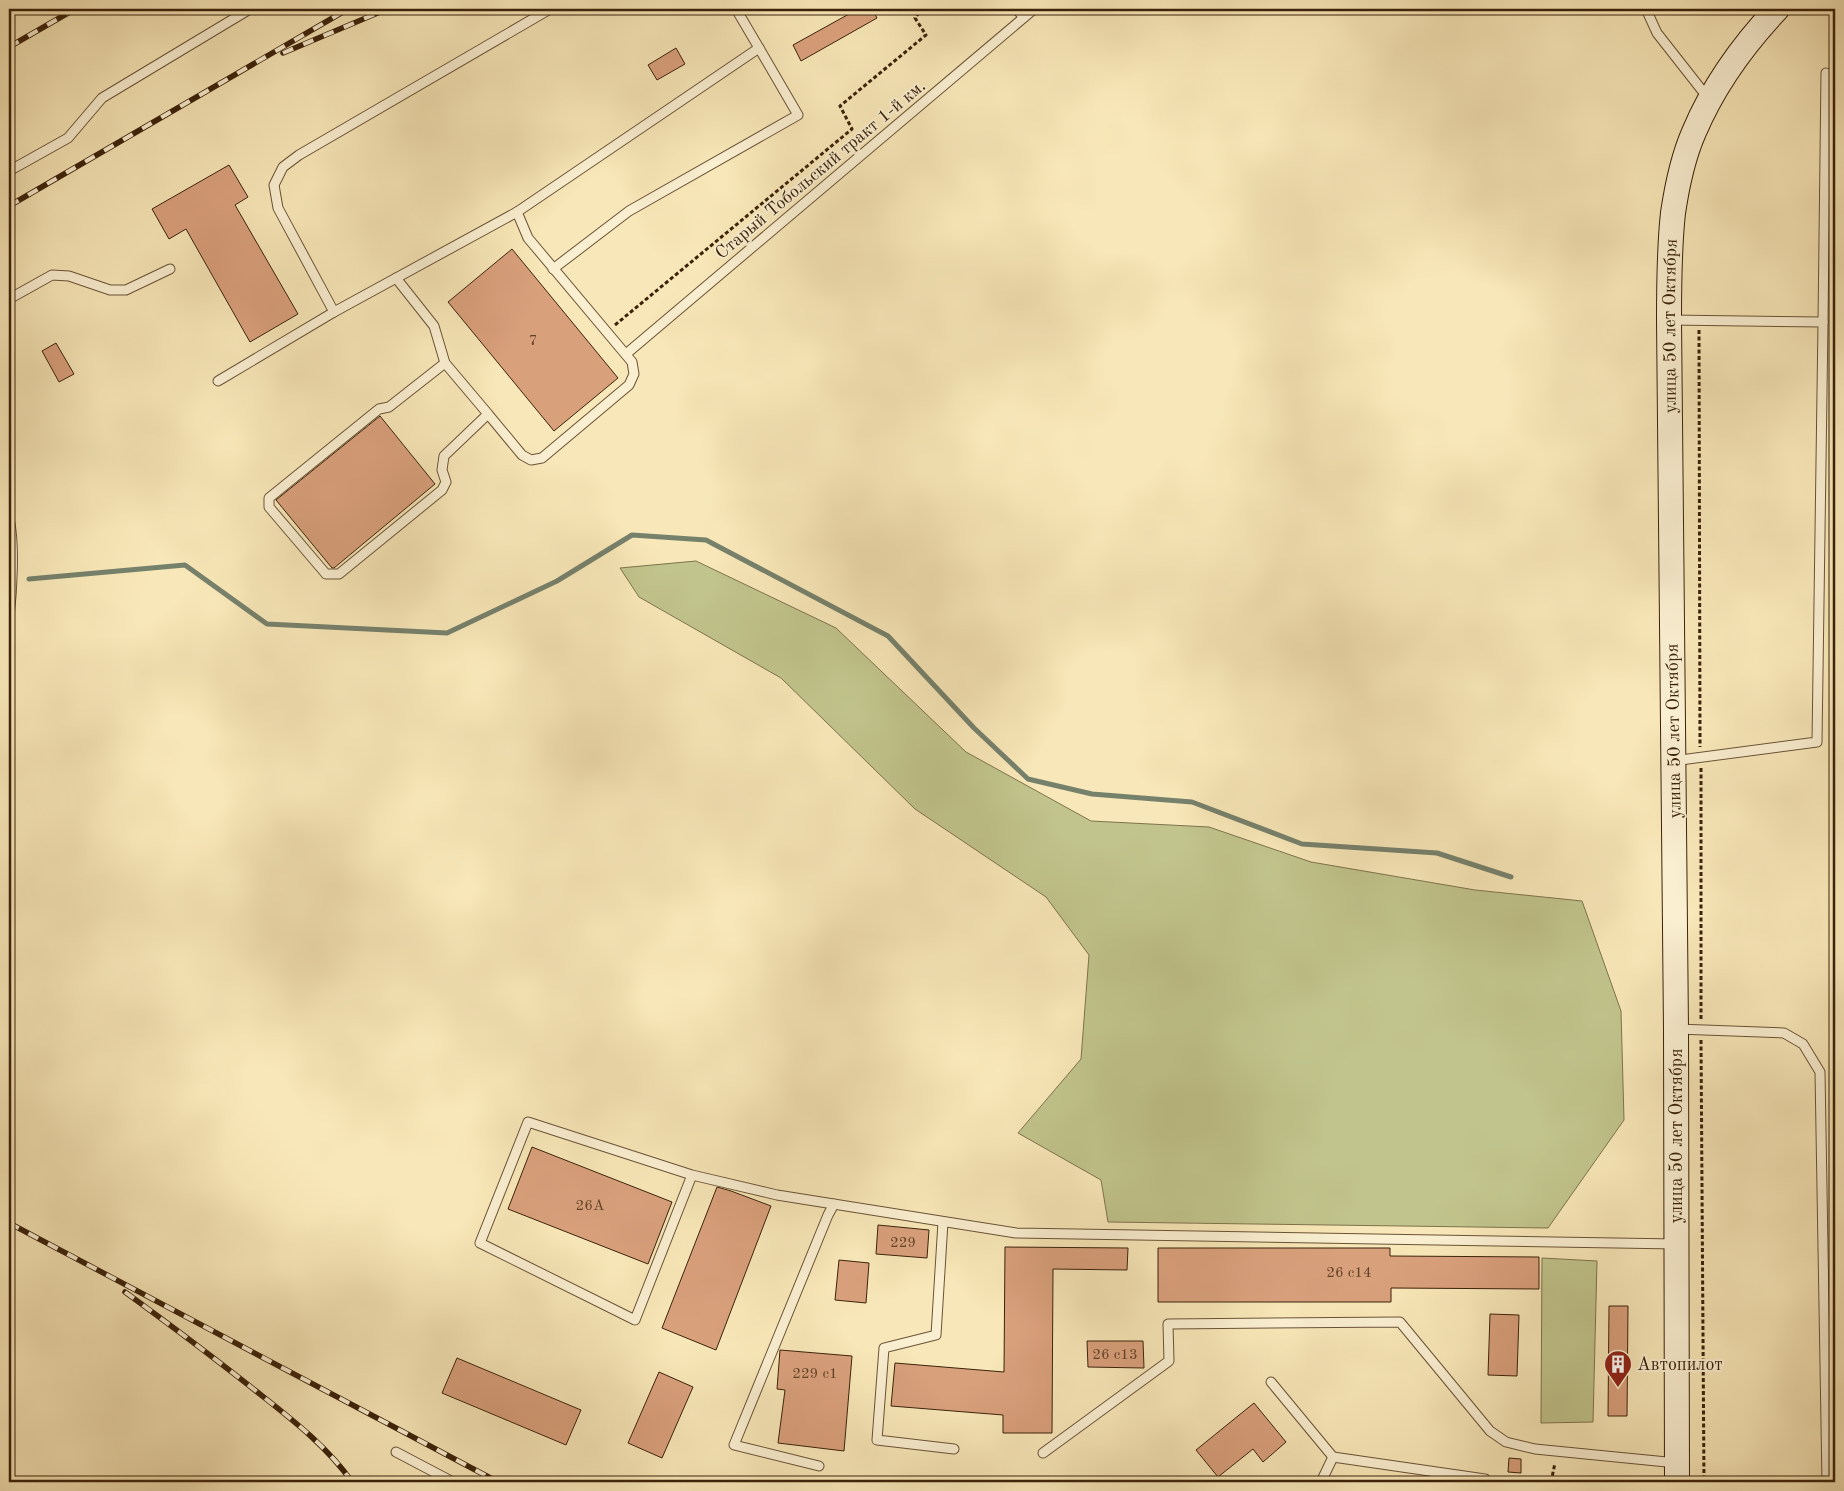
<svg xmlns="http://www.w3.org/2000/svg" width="1844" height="1491" viewBox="0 0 1844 1491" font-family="'Old Standard TT',serif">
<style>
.green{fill:#c1c48c;stroke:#7e734b}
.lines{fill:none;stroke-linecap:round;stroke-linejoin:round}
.stream{stroke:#76816c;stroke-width:5}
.building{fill:#d9a07c;stroke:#3b220a}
.service-casing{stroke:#6a5336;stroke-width:11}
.secondary-casing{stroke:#3b220a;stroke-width:26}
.path{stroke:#3b220a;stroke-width:3;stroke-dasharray:4 2.5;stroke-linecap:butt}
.service{stroke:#faefd1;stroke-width:9}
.secondary{stroke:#faefd1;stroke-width:24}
.rail-casing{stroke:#3b220a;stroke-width:5.5}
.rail{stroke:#faefd1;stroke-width:4;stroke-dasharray:11;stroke-linecap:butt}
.labels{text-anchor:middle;stroke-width:4;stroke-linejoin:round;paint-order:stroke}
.number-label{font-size:15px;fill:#624226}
.street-label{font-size:18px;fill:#3b220a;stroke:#faefd1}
.poi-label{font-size:18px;fill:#3b220a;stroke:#faefd1;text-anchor:start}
</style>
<rect width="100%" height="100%" fill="#f8e7b8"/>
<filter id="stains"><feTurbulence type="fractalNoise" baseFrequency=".004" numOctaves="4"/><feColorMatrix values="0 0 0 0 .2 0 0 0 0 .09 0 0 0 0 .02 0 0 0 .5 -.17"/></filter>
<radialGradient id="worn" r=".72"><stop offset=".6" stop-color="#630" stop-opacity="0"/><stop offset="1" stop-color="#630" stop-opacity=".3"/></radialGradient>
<!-- green -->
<g class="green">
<polygon points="696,561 836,628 966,752 1091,821 1209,827 1311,862 1475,890 1582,901 1621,1011 1624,1120 1548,1228 1108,1222 1101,1180 1018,1133 1081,1059 1089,955 1046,897 915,809 781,678 639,597 620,568"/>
<polygon points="1542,1258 1597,1261 1593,1422 1541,1423"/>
</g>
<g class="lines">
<!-- stream -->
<polyline class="stream" points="29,579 185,565 267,624 447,633 557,581 632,535 706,540 888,636 974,728 1028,779 1092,794 1192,802 1302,844 1437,853 1511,877"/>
</g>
<!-- building -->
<g class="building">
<polygon points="858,9 872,9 877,18 801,61 793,45"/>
<polygon points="676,48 685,64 657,80 648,65"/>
<polygon points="229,165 248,197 235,205 298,314 250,342 186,229 169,239 152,209"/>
<polygon points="512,249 618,378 554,431 448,302"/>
<polygon points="56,343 74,374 59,382 42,351"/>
<polygon points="380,416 435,484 334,568 332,568 276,500"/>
<polygon points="532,1147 672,1202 648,1264 508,1209"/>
<polygon points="717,1187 731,1191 771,1206 716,1350 662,1328"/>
<polygon points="878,1225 929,1230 927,1258 876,1254"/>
<polygon points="1005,1247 1128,1248 1127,1270 1053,1269 1052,1433 1003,1433 1003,1415 891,1406 895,1363 1004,1372"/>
<polygon points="1158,1248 1390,1248 1390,1256 1539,1257 1539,1289 1391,1288 1391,1302 1158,1302"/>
<polygon points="839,1260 869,1263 866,1303 835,1300"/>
<polygon points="1609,1306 1628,1306 1627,1416 1608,1416"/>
<polygon points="1490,1314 1519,1315 1517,1376 1488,1375"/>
<polygon points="1087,1341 1143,1341 1144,1368 1088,1367"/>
<polygon points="780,1350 852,1356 844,1451 778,1443 785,1390 777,1389"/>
<polygon points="457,1358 581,1410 566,1445 442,1393"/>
<polygon points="659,1372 693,1387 662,1458 628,1443"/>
<polygon points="1254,1403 1286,1442 1263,1462 1253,1449 1218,1477 1196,1450"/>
<polygon points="1509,1458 1521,1459 1521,1473 1508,1472"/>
</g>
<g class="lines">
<!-- service casing -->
<g class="service-casing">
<g id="service">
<polyline points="1016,9 1024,17"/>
<polyline points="1646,9 1657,33 1708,98"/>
<polyline points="9,171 68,138 102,98 250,9"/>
<polyline points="553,269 629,211 798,115 759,48"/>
<polyline points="396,278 434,326 445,363"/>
<polyline points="9,299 52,275 69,276 110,290 126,290 170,269"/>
<polyline points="334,312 278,208 274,185 283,167 299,155 550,9"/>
<polyline points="1671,320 1823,322 1817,742 1673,761"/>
<polyline points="1823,322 1826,73"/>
<polyline points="626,354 1034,9"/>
<polyline points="218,381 334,312 517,212 759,48 736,9"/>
<polyline points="488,414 445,363 389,407 379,409 269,498 269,507 326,574 339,574 442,490 446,482 442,470 444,456 488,414 522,455 531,460 542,458 629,385 634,374 632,362 528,238 517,212"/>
<path d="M9 519C15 545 12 591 9 618"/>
<polyline points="1677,1029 1784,1033 1803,1044 1820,1072 1827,1482"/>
<polyline points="692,1175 635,1320 480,1243 528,1122 692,1175 777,1195 1016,1233 1677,1244"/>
<polyline points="943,1222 936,1335 884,1348 877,1440 954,1449"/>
<polyline points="1271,1382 1333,1457"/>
<polyline points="396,1452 453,1482"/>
<polyline points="1043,1453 1169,1361 1168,1324 1400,1322 1490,1431 1506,1442 1535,1449 1677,1463"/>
<polyline points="819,1466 734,1445 828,1215 834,1204"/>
<polyline points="1321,1482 1333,1457 1485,1479 1485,1482"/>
</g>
</g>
<!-- secondary casing -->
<g class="secondary-casing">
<g id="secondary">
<path id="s1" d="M1677 1482 1676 1029 1669 320C1669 285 1669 249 1673 213 1677 186 1683 157 1694 132 1713 87 1744 44 1777 9"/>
</g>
</g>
<!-- path -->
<g class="path">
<polyline points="615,325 852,129 840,106 926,35 915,18 922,9"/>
<polyline points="1699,330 1700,747"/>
<polyline points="1701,768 1701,1019"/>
<polyline points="1701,1040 1704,1482"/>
<polyline points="1551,1482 1555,1463"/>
</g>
<!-- service -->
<use href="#service" class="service"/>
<!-- secondary -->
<use href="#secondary" class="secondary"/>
<!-- rail casing -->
<g class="rail-casing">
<g id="rail">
<polyline points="9,47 75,9"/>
<polyline points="283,53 387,9"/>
<polyline points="9,206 348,9"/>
<polyline points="9,1223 498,1482"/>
<path d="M125 1292C169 1324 213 1357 256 1391 290 1418 327 1446 352 1482"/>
</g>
</g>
<!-- rail -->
<use href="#rail" class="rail"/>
</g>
<!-- icons -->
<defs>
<g id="building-pin" transform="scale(1.4375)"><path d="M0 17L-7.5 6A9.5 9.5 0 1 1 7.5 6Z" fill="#8f2418" stroke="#faefd1"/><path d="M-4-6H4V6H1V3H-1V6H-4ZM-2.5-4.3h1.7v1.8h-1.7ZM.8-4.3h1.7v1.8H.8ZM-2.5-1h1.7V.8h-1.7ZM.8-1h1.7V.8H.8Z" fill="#fff"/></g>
</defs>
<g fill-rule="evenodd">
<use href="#building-pin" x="1618" y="1364"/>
</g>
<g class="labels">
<!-- number labels -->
<g class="number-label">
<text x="533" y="345">7</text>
<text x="590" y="1210">26А</text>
<text x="903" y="1247">229</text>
<text x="1349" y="1277">26 с14</text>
<text x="1115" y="1359">26 с13</text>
<text x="815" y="1378">229 с1</text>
</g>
<!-- street labels -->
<g class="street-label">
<text transform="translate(820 169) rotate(-40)" y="6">Старый Тобольский тракт 1-й км.</text>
<text dy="6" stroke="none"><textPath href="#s1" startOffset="1156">улица 50 лет Октября</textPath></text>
<text transform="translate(1673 731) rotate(-91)" y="6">улица 50 лет Октября</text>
<text transform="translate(1676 1136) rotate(-90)" y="6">улица 50 лет Октября</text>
</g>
<!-- poi labels -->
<g class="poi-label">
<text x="1637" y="1370">Автопилот</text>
</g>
</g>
<!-- margin -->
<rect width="1844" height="1491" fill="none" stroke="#f8e7b8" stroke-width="30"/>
<rect x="10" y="10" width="1824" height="1471" fill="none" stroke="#3b220a" stroke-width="2.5"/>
<rect x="15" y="15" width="1814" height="1461" fill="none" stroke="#3b220a"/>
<rect width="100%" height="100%" filter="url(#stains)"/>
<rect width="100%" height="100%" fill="url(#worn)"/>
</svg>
